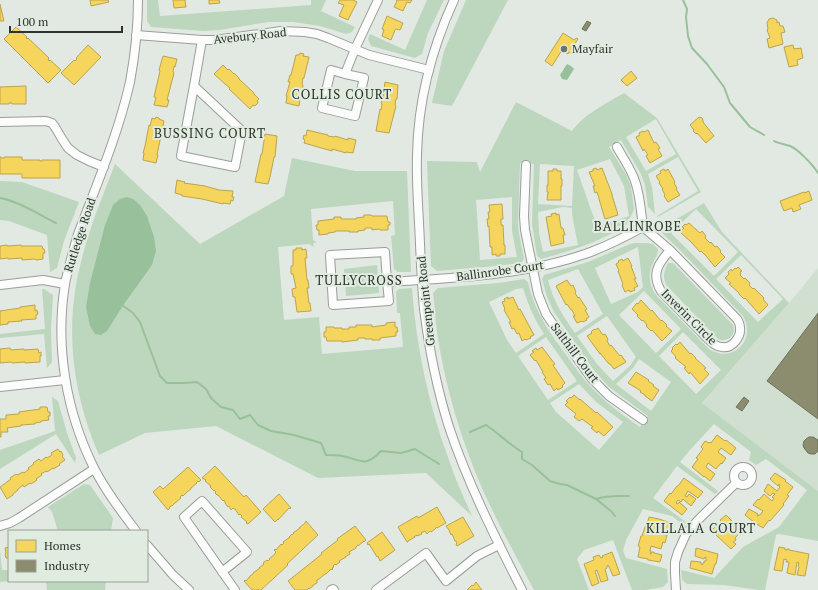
<svg xmlns="http://www.w3.org/2000/svg" width="818" height="590" viewBox="0 0 818 590" font-family="'PT Serif',serif">
<style>
.built{fill:#d1dfd1}
.green{fill:#bcd7bd;fill-rule:evenodd}
.water{fill:#98c19b}
.homes{fill:#f6d55c;stroke:#baa44e}
.industry{fill:#8c8c6e;stroke:#70715b}
.lines{fill:none;stroke-linecap:round;stroke-linejoin:round}
.stream{stroke:#98c19b;stroke-width:2}
.street-casing{stroke:#999e99;stroke-width:10}
.street{stroke:#fbfcfb;stroke-width:8}
.poi-dot{fill:#6d736d;stroke:#dfecdf;stroke-width:1.5}
.labels{text-anchor:middle;stroke-width:4;stroke-linejoin:round;paint-order:stroke}
.street-label{font-size:12px;fill:#2e332e;stroke:#dfecdf}
.poi-label{font-size:12px;fill:#2e332e;stroke:#dfecdf;text-anchor:start}
.neighbourhood-label{font-size:13px;letter-spacing:1px;fill:#2e332e;stroke:#dfecdf}
</style>
<rect width="100%" height="100%" fill="#e2e9e2"/>
<!-- built -->
<polygon class="built" points="818,268 818,491 702,403 789,303"/>
<!-- green -->
<g class="green">
<polygon points="147,0 158,0 160,16 311,5 311,0 326,0 321,11 355,27 352,32 346,34 320,26 293,22 268,22 220,30 203,31 151,27 147,21"/>
<polygon points="427,0 444,0 428,33 422,54 415,58 371,46 368,39 370,34 405,50"/>
<polygon points="466,0 508,0 452,106 432,103 444,51"/>
<path d="M624 93 657 118 701 192 658 217 657 216 698 191 678 157 648 174 652 187 655 214 648 207 645 185 641 174 621 140 609 147 627 176 631 187 634 209 632 214 626 225 621 229 594 242 569 251 541 259 537 256 532 224 534 164 520 163 518 224 519 233 524 259 521 263 496 266 437 271 431 266 428 190 427 161 477 162 480 172 516 102 572 131C583 115 607 103 624 93ZM656 119 676 154 646 171 626 137ZM610 159 624 186 629 216 597 227 577 170ZM540 164 574 166 572 206 538 204ZM512 197V231L517 257 480 260 476 200ZM563 207 572 208V214L578 245 543 252 539 233 538 212Z"/>
<path d="M292 158 355 171H407L411 272H398L394 269 391 236 395 235 393 201 311 209 313 240 317 243H313L314 247 309 244 278 247 284 320 319 317 322 354 403 347 400 313H397L396 292 399 289 412 288C416 347 429 407 450 463 456 481 464 498 472 516L426 473 318 478 216 426 145 433 99 455C72 393 64 327 81 262 89 228 103 196 115 164L200 244 284 196Z"/>
<polygon points="0,181 22,182 79,202 64,241 57,268 50,272 47,235 9,221 0,220"/>
<path d="M704 203 722 232 789 303 702 403 818 491V541L779 534 776 535 765 590H759L724 585 687 584 682 580 681 570 714 578 743 547 779 527 807 490 766 459 756 465 749 460 751 452 714 424 690 450 680 462 718 491 715 494 677 466 653 498 686 522 683 525 672 516 643 509 626 540 623 551 626 558 667 569 668 582 663 587 646 590H632L613 540 584 550 577 559 589 590H534C510 545 485 501 468 453 454 414 443 373 437 332 435 319 435 306 433 293L438 288 498 283 524 279 528 282C535 312 547 328 564 352 575 367 585 382 599 395 611 407 626 417 640 427L648 416 617 393 608 386 593 369 554 312 547 297 542 279 544 275 588 262 630 244 635 243H647L653 244 658 249C658 254 656 256 654 261 648 272 648 284 656 295L709 349C732 364 757 340 743 316L680 250 663 234 661 228ZM696 209 738 252 714 276 671 233ZM638 247 643 287 638 292 611 304 595 268ZM741 255 783 299 758 322 716 279ZM578 269 603 314 575 333C563 316 553 301 548 280ZM523 288C528 304 534 319 544 334L516 353 507 340 489 302 516 289ZM644 291 681 329 656 353 619 315ZM607 316 636 357 630 366 613 381 597 364 577 336ZM683 332 721 370 696 394 659 356ZM546 337 577 381 548 400 518 356ZM639 359 671 382 651 411 616 384 633 368ZM579 384 596 402 623 422 599 450 556 412 550 403Z"/>
<path d="M668 263H673L733 325C737 335 727 343 718 339L667 286C662 278 664 271 668 263Z"/>
<polygon points="377,265 379,293 346,296 344,269"/>
<polygon points="42,289 44,289 53,295 51,329 52,362 47,368 44,334 0,338 0,334 45,329"/>
<polygon points="52,397 58,401 67,433 76,458 75,463 56,434 0,469 0,450 55,431"/>
<polygon points="84,484 90,485 113,518 111,531 58,531 52,512 48,507"/>
<polygon points="0,551 2,570 9,570 9,581 0,582"/>
<polygon points="46,581 106,581 105,590 47,590"/>
</g>
<!-- water -->
<g class="water">
<polygon points="567,64 571,66 574,69 567,80 562,79 560,75"/>
<polygon points="127,197 133,199 140,205 147,216 154,237 156,251 152,265 124,304 107,331 101,335 95,334 90,326 86,307 90,283 105,225 113,205 120,199"/>
</g>
<!-- homes -->
<g class="homes">
<polygon points="90,0 108,0 109,2 91,6"/>
<polygon points="173,0 185,0 186,7 174,8"/>
<polygon points="209,0 219,0 220,3 209,4"/>
<polygon points="340,0 353,0 357,2 348,20 339,16 344,5 338,3"/>
<polygon points="396,0 412,0 410,3 407,2 403,11 394,7 397,1"/>
<polygon points="0,4 4,21 0,21"/>
<polygon points="387,16 403,23 400,30 396,29 395,30 391,40 382,36 384,30 382,29"/>
<polygon points="773,18 777,20 777,23 779,22 780,26 783,26 785,32 781,33 783,44 769,48 767,39 770,38 767,30 768,29 767,23 769,19"/>
<polygon points="16,27 27,37 26,38 27,39 28,38 49,58 48,59 49,61 50,60 61,70 48,83 4,39"/>
<polygon points="563,33 574,40 576,38 578,39 574,45 576,47 572,54 569,52 568,54 562,50 552,66 545,61"/>
<polygon points="88,45 101,57 74,85 61,73 74,60 75,61 77,59 76,58"/>
<polygon points="793,45 794,49 801,48 803,58 797,60 798,65 789,67 784,47"/>
<polygon points="300,53 304,54 303,56 309,57 304,78 303,78 302,84 303,85 302,92 301,92 299,106 286,103 287,96 286,96 290,82 288,82 290,75 291,75 296,55 299,55"/>
<polygon points="163,56 177,59 175,67 174,66 173,72 174,73 167,100 169,100 167,107 154,105 156,98 154,97 160,71 159,70"/>
<polygon points="223,65 228,70 229,69 234,74 234,73 239,78 239,79 254,93 254,94 259,99 257,101 258,103 255,106 253,105 250,109 229,89 230,88 225,84 214,74"/>
<polygon points="631,71 637,78 627,86 621,80"/>
<polygon points="385,82 398,85 397,99 396,99 395,105 396,106 389,133 376,131 380,109 381,110 382,104 381,103 385,90 384,90"/>
<polygon points="26,86 26,104 12,104 12,103 9,103 9,104 0,104 0,87"/>
<polygon points="156,117 159,118 159,119 164,121 157,155 158,155 156,163 143,160 144,153 143,153 145,146 149,125 150,126 152,118 155,119"/>
<polygon points="699,117 702,118 703,120 703,122 714,136 706,143 697,133 696,134 693,131 694,130 690,125"/>
<polygon points="307,130 328,135 328,136 334,137 335,136 348,140 348,138 356,140 353,153 346,152 346,153 332,149 332,151 304,143 305,140 303,139 304,135 306,136"/>
<polygon points="648,130 654,143 656,142 660,148 658,149 662,156 650,163 646,156 648,155 644,149 643,151 636,137 640,135 639,133 643,131 644,132"/>
<polygon points="265,134 277,136 275,157 274,157 270,177 268,184 255,182 261,154 262,154"/>
<polygon points="0,157 1,157 1,158 4,158 4,157 22,157 22,160 40,160 40,161 42,161 42,160 60,160 60,178 22,178 22,174 0,174"/>
<polygon points="596,168 597,170 602,168 612,194 612,195 618,215 605,219 599,199 599,198 597,192 595,193 593,186 595,186 589,172 593,171 593,169"/>
<polygon points="553,169 557,169 557,171 561,171 561,179 562,179 562,186 561,186 561,200 547,200 548,192 547,192 547,185 548,185 548,171 553,171"/>
<polygon points="664,169 665,171 668,169 675,182 674,183 677,188 676,189 680,195 668,202 664,196 665,195 662,189 663,189 659,183 660,182 656,176 661,173 660,171"/>
<polygon points="177,180 185,182 184,183 205,186 219,190 233,191 232,197 234,197 233,201 231,200 230,204 223,203 223,204 202,199 182,196 182,195 175,193"/>
<polygon points="809,191 812,200 799,205 801,209 793,212 792,208 784,211 780,201 804,192 804,193"/>
<polygon points="502,204 503,219 501,219 501,225 503,225 504,245 505,245 505,254 500,254 500,256 496,256 496,254 492,255 492,247 490,247 489,226 488,227 487,219 489,219 488,212 490,212 489,205"/>
<polygon points="556,213 556,215 559,214 561,228 563,228 565,235 563,235 564,243 551,246 546,217 552,216 551,214"/>
<polygon points="364,215 371,215 372,216 387,216 388,222 390,222 390,225 388,225 388,230 380,230 379,229 372,230 372,228 365,228 365,230 358,231 358,232 349,232 349,231 335,231 335,232 328,233 328,234 319,235 319,230 317,230 316,225 318,225 318,221 334,219 334,217 341,217 341,219 356,219 356,218 364,217"/>
<polygon points="689,223 700,233 702,231 706,236 705,238 710,243 711,242 715,247 717,246 721,251 720,252 725,257 715,267 706,256 701,251 700,252 691,242 680,232 684,228 682,227 685,224 686,225"/>
<polygon points="7,245 7,246 21,245 21,246 42,246 43,249 44,249 45,253 43,253 43,259 36,260 35,259 22,260 22,258 8,259 8,258 0,259 0,246"/>
<polygon points="296,248 302,248 302,250 306,249 307,258 305,258 307,280 308,280 309,288 307,288 309,303 310,303 311,311 297,312 295,297 293,297 292,289 296,288 293,274 291,274 291,266 293,266 293,250 296,250"/>
<polygon points="628,258 632,266 631,266 636,279 634,279 638,286 634,288 635,290 630,292 629,290 625,292 622,285 623,284 618,271 619,271 616,264 619,262 618,261 622,259 623,261"/>
<polygon points="738,267 742,271 740,272 741,274 740,275 744,279 745,278 750,283 749,285 753,289 754,288 764,298 763,299 768,305 759,314 745,298 744,299 739,294 739,293 729,284 731,283 725,278 729,274 728,272 731,269 732,271 735,268 736,269"/>
<polygon points="567,280 571,286 573,285 576,292 575,293 578,298 579,297 587,309 585,310 589,317 586,319 587,320 583,322 582,321 577,323 573,316 575,316 572,310 571,310 567,304 566,305 556,286"/>
<polygon points="508,297 508,299 513,297 519,310 520,309 534,335 530,337 531,338 526,340 525,339 522,341 519,333 517,334 514,328 512,329 509,322 511,322 504,310 505,309 502,302 505,301 504,299"/>
<polygon points="641,300 651,311 652,310 661,321 662,320 667,325 666,326 672,331 662,341 652,330 651,331 646,326 647,325 643,320 642,321 637,316 638,315 632,309 637,303 638,304"/>
<polygon points="35,305 35,311 37,310 38,314 36,315 36,319 21,320 22,321 8,322 8,324 0,325 0,311 20,308 20,307"/>
<polygon points="395,322 395,327 397,327 398,332 396,332 396,336 380,338 380,340 372,340 372,339 365,339 365,338 358,338 358,340 342,342 342,341 327,341 326,337 324,337 324,332 326,332 326,327 334,327 334,328 342,328 342,329 349,329 349,327 356,327 356,325 372,325 372,327 386,325 386,323"/>
<polygon points="598,328 603,335 605,334 608,339 607,341 610,346 611,345 620,356 621,355 626,362 614,369 610,364 609,364 600,353 600,354 587,336 592,333 591,332 594,329 595,330"/>
<polygon points="680,342 690,354 691,353 696,358 695,358 706,368 704,369 709,374 700,384 690,372 689,374 684,368 686,367 675,358 676,357 671,351 673,349 672,348 676,344 677,345"/>
<polygon points="542,347 551,359 555,364 553,365 565,383 562,386 563,387 558,390 557,388 554,391 550,384 548,385 544,379 546,378 542,372 543,372 536,360 535,361 530,355 534,352 532,351 536,348 537,350"/>
<polygon points="10,348 11,350 24,349 24,350 38,349 39,353 41,352 41,356 40,356 40,362 25,363 25,362 12,363 11,362 0,363 0,349"/>
<polygon points="636,372 649,380 648,381 654,385 653,386 659,390 652,401 645,396 645,395 640,392 641,391 628,383"/>
<polygon points="574,395 580,400 580,399 596,413 597,412 613,427 604,436 598,431 597,433 591,428 593,427 582,419 579,421 574,417 576,414 565,405 568,402 566,401 570,397 571,398"/>
<polygon points="40,407 47,407 48,412 50,412 50,416 48,416 49,420 41,421 41,422 35,423 35,424 21,425 21,426 7,428 8,432 1,432 1,437 0,437 0,419 6,419 6,415 19,414 19,412 40,409"/>
<polygon points="717,435 725,441 726,440 736,448 731,455 721,448 718,452 726,458 722,464 721,463 716,469 708,463 706,467 715,474 710,481 704,476 704,477 692,467 698,459 696,458 703,449 701,447 705,441 709,443 710,442 711,443"/>
<polygon points="58,449 60,452 61,451 63,455 62,456 65,460 59,464 60,465 53,469 53,468 47,472 46,471 41,474 42,475 36,479 37,480 31,484 30,483 24,487 23,485 18,489 18,490 13,494 13,495 7,499 0,487 11,479 10,478 16,474 17,475 23,472 24,473 29,469 28,468 34,464 33,463 39,459 41,461 46,457 47,458 52,455 51,453"/>
<polygon points="215,466 244,497 246,495 261,512 248,524 246,523 247,522 241,517 242,516 240,514 239,515 235,509 234,509 233,508 231,510 229,506 228,507 225,503 225,502 224,500 223,501 218,495 217,495 215,493 216,492 214,490 214,491 210,487 211,486 205,481 206,480 202,478"/>
<polygon points="188,467 201,480 199,482 198,481 196,483 197,483 191,488 191,489 187,492 183,496 182,495 180,497 181,498 175,503 172,506 171,506 169,508 170,508 168,510 153,492 160,486 163,489"/>
<polygon points="775,473 786,480 785,481 793,487 787,495 789,496 783,504 784,505 770,521 769,520 763,528 755,523 745,515 749,509 758,514 757,516 758,516 759,515 760,515 763,511 753,505 758,499 759,500 764,494 772,501 774,498 772,497 775,494 773,493 770,496 764,491 768,484 777,491 780,487 779,487 780,485 779,484 778,486 770,479"/>
<polygon points="684,478 703,492 698,498 688,491 685,496 687,497 689,494 696,499 691,506 683,499 681,502 678,500 676,503 678,504 679,502 687,509 682,515 664,501 670,493 671,494 677,486 678,486"/>
<polygon points="279,494 291,508 290,509 289,508 278,520 278,519 275,522 263,509"/>
<polygon points="437,507 446,523 437,528 437,527 435,529 431,532 430,531 427,534 425,531 421,533 422,534 417,536 417,535 414,537 415,537 408,541 408,542 407,542 398,527 417,516 418,518"/>
<polygon points="726,515 742,531 735,538 736,540 733,542 736,544 731,549 717,536 712,530 717,525 725,532 724,533 725,534 728,532 727,531 729,527 728,527 727,528 720,520"/>
<polygon points="463,517 474,536 457,546 456,544 457,543 456,541 455,541 452,534 451,535 449,530 446,526"/>
<polygon points="649,517 659,519 671,523 669,530 659,528 660,526 658,528 657,528 656,533 667,535 665,543 663,542 661,549 651,546 650,551 651,551 650,554 651,554 652,552 654,552 654,553 662,555 660,562 648,560 648,559 638,557 640,547 638,546 641,536 642,536 645,527 646,527"/>
<polygon points="306,521 318,535 287,564 288,565 261,590 252,590 244,581 245,580 246,581 251,575 252,575 253,574 253,573 260,568 259,568 264,564 263,563 267,560 268,561 270,559 269,559 275,554 275,553 276,552 274,550 275,549 276,550 281,544 282,545 284,543 283,542 290,537 289,537 292,534 292,535 294,533 293,533 300,528 299,528 305,523"/>
<polygon points="355,526 366,540 364,542 364,541 358,546 358,545 356,547 356,548 349,552 350,554 345,557 346,557 339,561 340,562 336,565 335,564 333,566 334,567 332,568 333,569 332,570 331,569 326,574 325,574 319,579 317,580 317,583 313,585 313,586 309,589 309,588 307,590 295,590 288,581 322,554 321,553 338,540 337,539"/>
<polygon points="382,532 395,550 380,561 378,556 377,557 369,544 368,545 367,543"/>
<polygon points="9,547 9,561 8,558 6,558 5,554 6,553 5,548"/>
<polygon points="779,547 785,548 785,550 787,550 787,549 789,549 789,550 809,554 805,576 797,575 799,567 798,566 799,563 797,562 795,575 787,573 789,562 786,562 787,560 784,559 782,571 774,570"/>
<polygon points="696,548 718,554 716,564 715,564 712,574 690,568 691,561 701,562 701,564 702,565 703,563 704,563 704,561 706,561 706,557 705,557 704,559 695,556"/>
<polygon points="612,552 620,574 613,576 610,569 608,565 607,566 607,568 605,569 608,580 601,582 597,570 595,571 599,583 592,586 584,564 594,560 593,557 599,555 601,558 603,557 602,556"/>
<polygon points="476,582 482,590 467,590 472,585 473,586 475,584 475,583"/>
</g>
<!-- industry -->
<g class="industry">
<polygon points="587,21 591,23 586,31 582,29"/>
<polygon points="818,313 818,419 767,381"/>
<polygon points="744,397 749,401 742,411 736,407"/>
<polygon points="809,437 813,437 818,440 818,451 815,454 811,454 808,453 804,448 803,445 804,441 806,439"/>
</g>
<g class="lines">
<!-- stream -->
<g class="stream">
<polyline points="683,0 687,9 686,17 688,36 692,48 707,64 724,87 730,103 750,127 764,135"/>
<path d="M774 141C779 144 785 144 790 146 798 149 813 165 818 173"/>
<path d="M0 198C18 201 40 215 56 223"/>
<path d="M122 305 133 313 140 322 160 376 167 383H184L197 382 206 389 211 398 221 407 233 410 240 419 250 415 258 425 271 431 294 435 321 443 326 455C331 455 337 455 342 456 361 459 364 469 381 451L401 453 415 449 439 464"/>
<path d="M470 432 486 425C498 433 509 444 522 452V459L532 465 550 481 560 484 567 485 596 499 611 511 615 516"/>
<path d="M596 499C607 495 618 496 629 496"/>
</g>
<!-- street casing -->
<g class="street-casing">
<g id="street">
<path d="M454 0C432 48 418 102 417 155 416 185 419 215 420 244 421 266 422 288 424 309 429 348 437 389 449 427 468 484 495 537 522 590"/>
<polyline points="136,35 202,40 215,40 281,31 305,32 317,34 328,38 369,55 429,70"/>
<polyline points="345,74 364,78 355,116 322,108 331,70 345,74 355,49 378,0"/>
<polyline points="194,86 242,131 235,167 181,156 194,86 202,40"/>
<polyline points="0,122 46,121 52,123 55,127 62,139 68,148 77,155 89,161 104,167"/>
<path d="M617 147C623 158 631 169 635 181 640 195 641 212 643 227"/>
<polyline points="526,165 524,216 525,230 538,294 546,314 562,337 592,379 609,396 643,420"/>
<path d="M643 227 670 250 737 319C739 322 740 325 740 328 741 337 732 349 722 347 717 347 712 343 708 339L661 291C651 274 658 264 670 250"/>
<path d="M387 282 389 301 333 305 330 255 385 252 387 282C455 278 523 276 588 253 607 246 625 237 643 227"/>
<polyline points="0,285 43,280 65,284"/>
<polyline points="0,387 65,380"/>
<circle cx="743" cy="476" r="9"/>
<polyline points="0,526 10,523 19,518 94,469"/>
<path d="M136 531C121 511 105 490 94 468 66 412 55 346 65 284 68 268 73 253 77 237 96 186 118 135 130 82 135 55 138 27 138 0"/>
<polyline points="147,545 173,575 189,590"/>
<polyline points="222,572 247,552 202,501 184,517 235,590"/>
<polyline points="331,590 333,589 334,590"/>
<polyline points="376,590 426,553 446,581 477,556 499,545"/>
<polyline points="676,590 675,573 675,562 678,552 686,534 698,520 736,483"/>
</g>
</g>
<!-- street -->
<use href="#street" class="street"/>
</g>
<!-- markers -->
<circle class="poi-dot" cx="564" cy="49" r="4"/>
<g class="labels">
<!-- street labels -->
<g class="street-label">
<text transform="translate(250 36) rotate(-6)" y="4">Avebury Road</text>
<text transform="translate(80 235) rotate(-72)" y="4">Rutledge Road</text>
<text transform="translate(500 271) rotate(-8)" y="4">Ballinrobe Court</text>
<text transform="translate(426 301) rotate(-96)" y="4">Greenpoint Road</text>
<text transform="translate(689 317) rotate(45)" y="4">Inverin Circle</text>
<text transform="translate(575 353) rotate(53)" y="4">Salthill Court</text>
</g>
<!-- poi labels -->
<g class="poi-label">
<text x="572" y="53">Mayfair</text>
</g>
<!-- neighbourhood labels -->
<g class="neighbourhood-label">
<text x="342" y="99">COLLIS COURT</text>
<text x="210" y="138">BUSSING COURT</text>
<text x="638" y="231">BALLINROBE</text>
<text x="359" y="285">TULLYCROSS</text>
<text x="701" y="533">KILLALA COURT</text>
</g>
</g>
<!-- legend -->
<rect x="8" y="530" width="140" height="52" fill="#dfecdf" stroke="#98a298"/>
<rect x="16" y="540" width="20" height="12" fill="#f6d55c" stroke="#98a298"/>
<text x="44" y="550" font-size="12" fill="#2e332e">Homes</text>
<rect x="16" y="560" width="20" height="12" fill="#8c8c6e" stroke="#98a298"/>
<text x="44" y="570" font-size="12" fill="#2e332e">Industry</text>
<!-- scale -->
<path d="M10 26v6h112v-6" fill="none" stroke="#2e332e" stroke-width="2"/>
<text x="16" y="26" font-size="12" fill="#2e332e" stroke="#dfecdf" stroke-width="3" paint-order="stroke">100 m</text>
</svg>
